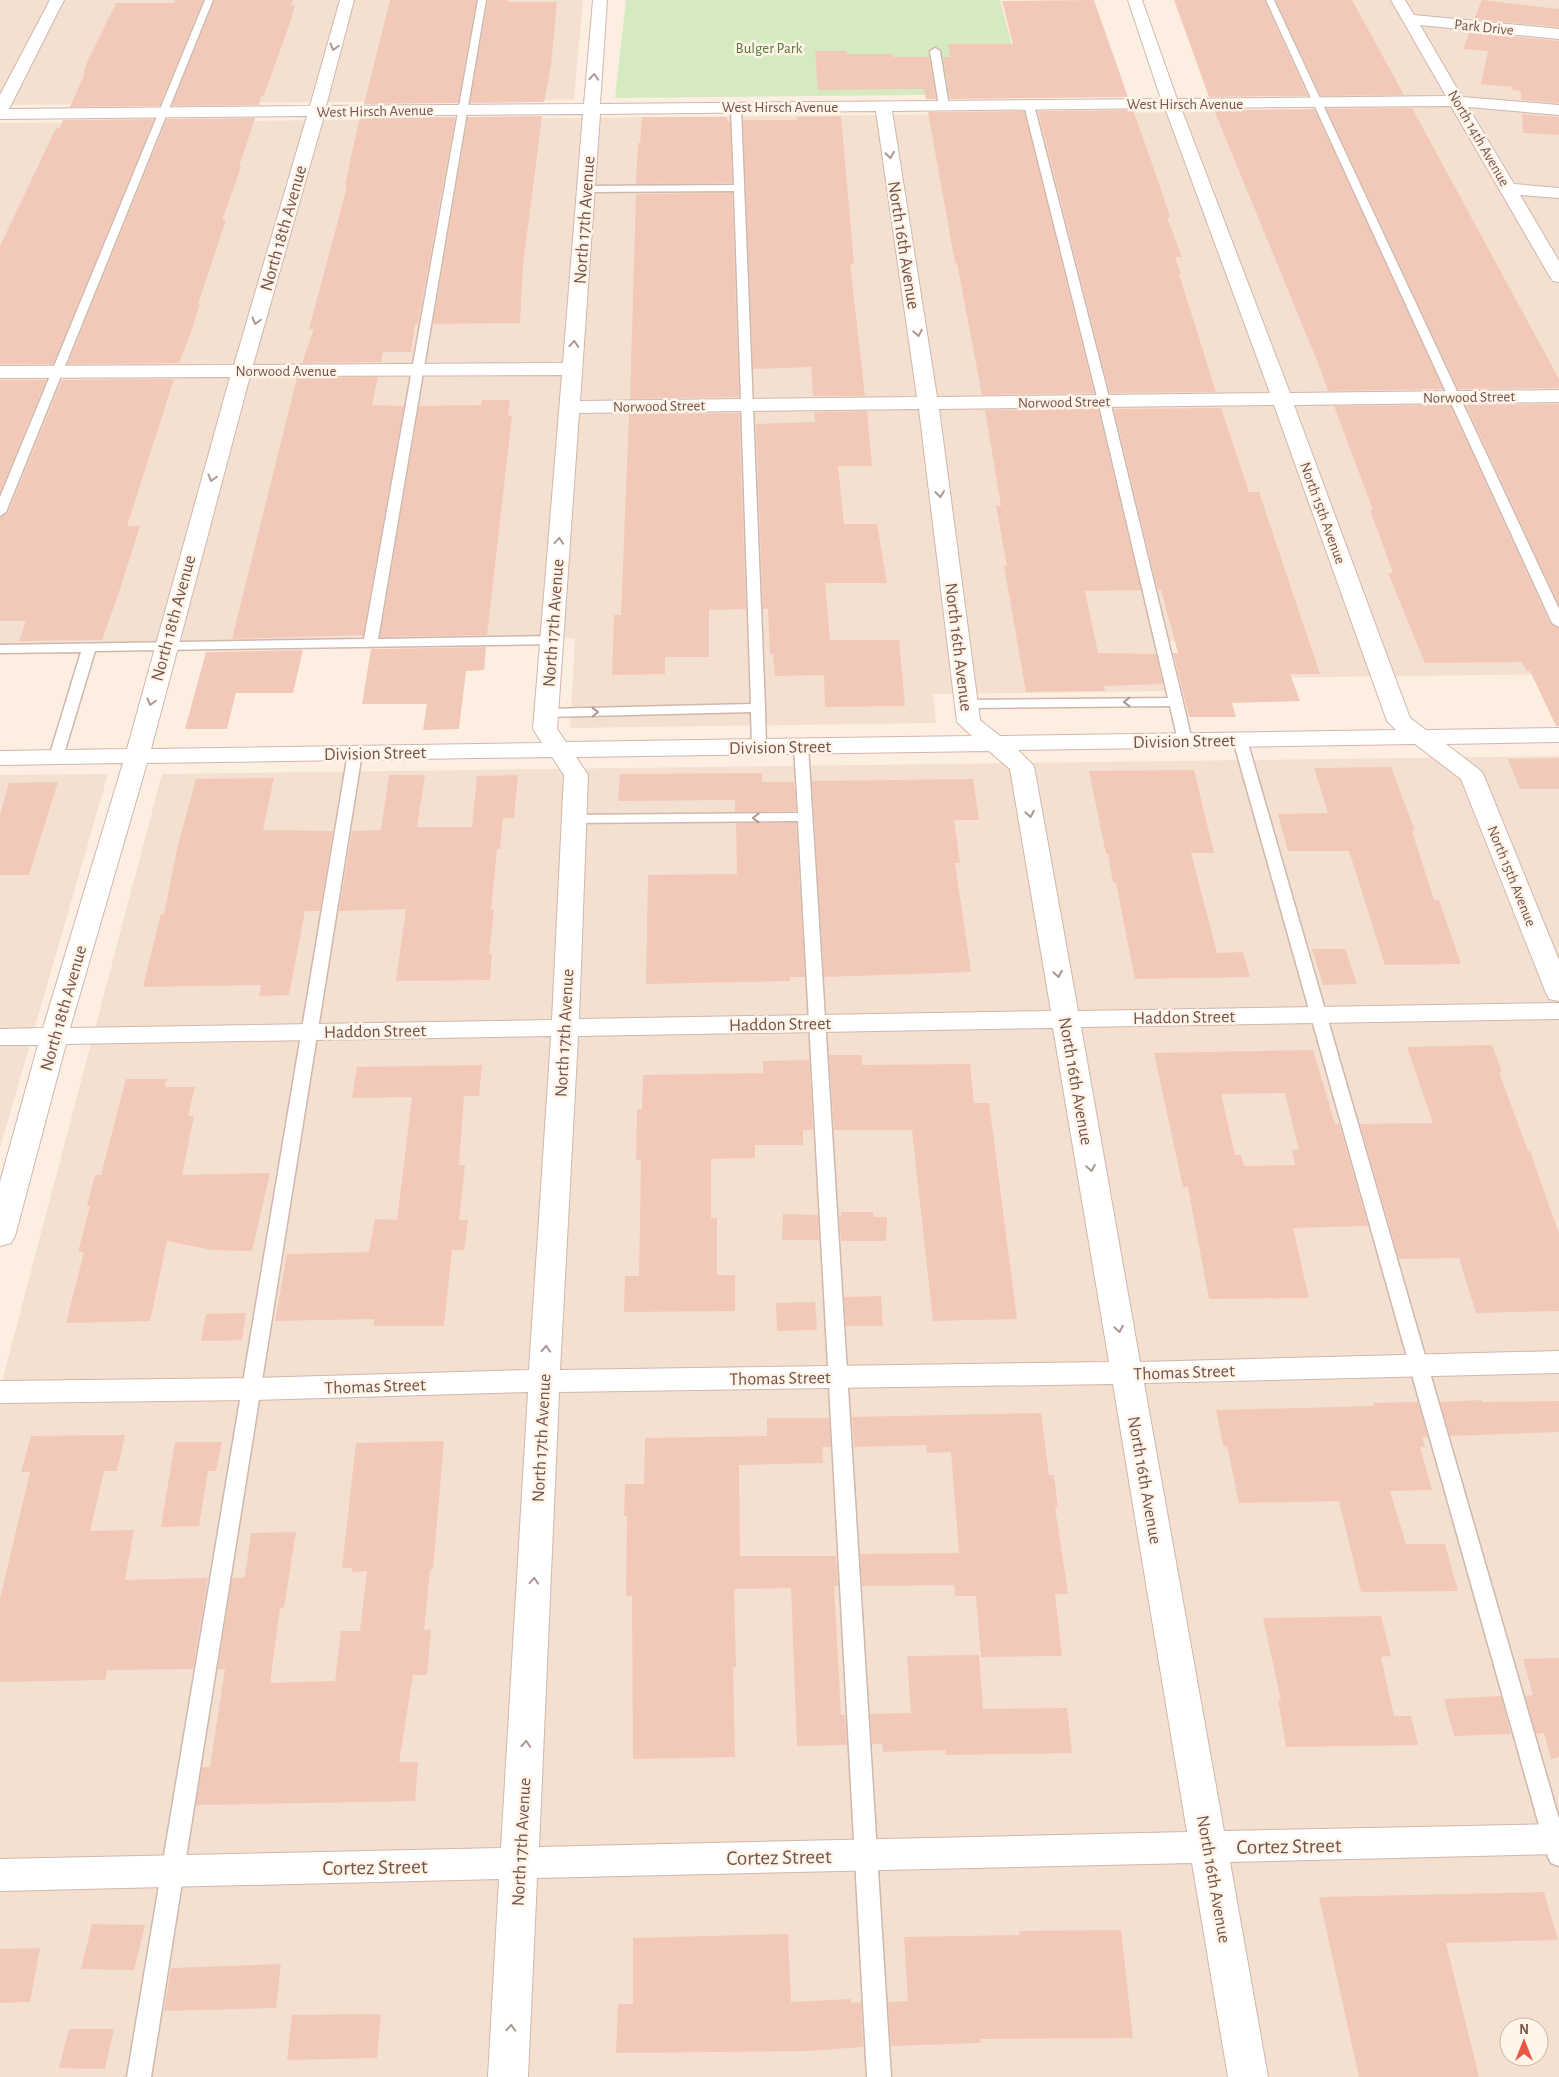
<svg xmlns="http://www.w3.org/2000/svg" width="1559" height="2077" viewBox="0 0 1559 2077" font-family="'Alegreya Sans',sans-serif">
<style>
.residential{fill:#f4e0d0;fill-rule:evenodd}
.green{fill:#d6eac1}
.building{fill:#f2c9b9;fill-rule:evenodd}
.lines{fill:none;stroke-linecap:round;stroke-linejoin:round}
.service-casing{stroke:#d0b7ac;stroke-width:3}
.minor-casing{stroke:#d0b7ac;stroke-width:2}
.service{fill:#fff;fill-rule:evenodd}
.minor{fill:#fff;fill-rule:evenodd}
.oneway{stroke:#ac9891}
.labels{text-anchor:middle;stroke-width:5;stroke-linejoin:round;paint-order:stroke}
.far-street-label{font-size:15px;fill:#745348;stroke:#fff4e8}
.far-park-label{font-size:15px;fill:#587a41;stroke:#fff4e8}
.street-label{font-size:18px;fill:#745348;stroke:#fff4e8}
.near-street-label{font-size:21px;fill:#745348;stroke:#fff4e8}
</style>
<rect width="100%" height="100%" fill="#fcefe2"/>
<!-- residential -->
<g class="residential">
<polygon points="0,0 583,0 574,100 0,105"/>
<polygon points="1269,0 1559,0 1559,674 1248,678 1236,640 1154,641 1166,691 933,694 936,723 570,728 575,638 0,645 0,123 1322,111"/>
<path d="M1559 756V2077H0V1389L162 774ZM1509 2027H1539V2057H1509Z"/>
<polygon points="108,774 0,1148 0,775"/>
</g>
<!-- green -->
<polygon class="green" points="626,0 1000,0 1025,94 615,98"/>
<!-- building -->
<g class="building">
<polygon points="175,0 203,0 159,106 70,107 85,73 83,73 89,58 116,3 174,3"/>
<polygon points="215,0 293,0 291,5 295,5 290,23 264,95 261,96 259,105 172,106"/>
<polygon points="390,0 476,0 458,103 364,104"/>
<polygon points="488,0 508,0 507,2 557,2 551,66 544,102 470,103"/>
<polygon points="1094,0 1128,97 950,99 943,57 950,57 948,44 1013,44 1002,1"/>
<polygon points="1174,0 1264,0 1308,96 1209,97"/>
<polygon points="1276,0 1352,0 1404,95 1321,96"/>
<polygon points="1482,0 1559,9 1559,27 1474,19"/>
<polygon points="1470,32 1559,41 1559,103 1521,100 1521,91 1512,90 1513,87 1481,84 1488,51 1463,49"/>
<polygon points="815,51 847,51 847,54 893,54 893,57 929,57 936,99 926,99 924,89 818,90"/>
<polygon points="1412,108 1559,379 1559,388 1458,389 1327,109"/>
<polygon points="1314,109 1443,389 1328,391 1320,368 1214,110"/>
<polygon points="1133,110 1159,183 1170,217 1167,217 1182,257 1175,257 1181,274 1179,274 1216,392 1110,393 1038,111"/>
<polygon points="1024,111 1094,393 982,395 957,263 955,263 928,112"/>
<polygon points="1522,114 1559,117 1559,135 1523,133"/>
<polygon points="542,116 523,265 520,323 433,324 468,117"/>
<polygon points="841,116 854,264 850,264 865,396 813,396 811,367 753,369 743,120 797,120 797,117"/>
<polygon points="455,117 418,324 415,324 411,352 383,352 381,362 302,363 314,329 309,329 347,187 345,187 352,152 360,118"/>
<polygon points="642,117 727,117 727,121 730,121 732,183 636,184 638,143 640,143"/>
<polygon points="255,118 239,167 241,167 222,220 226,220 198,304 200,304 192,329 179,363 68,364 167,119"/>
<polygon points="154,119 53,364 0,364 0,246 56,128 60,128 63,120"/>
<polygon points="732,193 739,397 630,399 636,194"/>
<polygon points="378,377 372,405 404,406 363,635 232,639 297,378"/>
<polygon points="174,379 127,526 140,526 120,589 102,640 19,641 26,621 0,621 0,518 8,513 62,380"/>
<polygon points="0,380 46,380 0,492"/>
<polygon points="482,400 510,400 508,416 512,416 487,635 380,637 419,406 481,405"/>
<polygon points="1559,404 1559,605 1466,405"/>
<polygon points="1450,405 1550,624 1559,629 1559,726 1556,726 1530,671 1526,671 1522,662 1425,663 1388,573 1393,573 1370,510 1373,510 1334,406"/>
<polygon points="1221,408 1249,492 1259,492 1320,674 1290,674 1300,701 1232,703 1236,717 1189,717 1173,653 1178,653 1161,590 1158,590 1114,409"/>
<polygon points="1098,409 1141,590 1085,591 1098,653 1156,654 1163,684 1104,686 1105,691 1026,692 1004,566 1007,566 996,506 1001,506 985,410"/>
<polygon points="867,411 872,466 838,466 844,524 877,524 887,583 825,583 830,640 899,640 905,706 825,707 824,675 775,676 773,654 770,654 768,609 763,609 756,424 815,422 814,412"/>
<polygon points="739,413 746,609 709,610 709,657 665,657 665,674 612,675 614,615 621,615 629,414"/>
<polygon points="486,647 484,670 466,671 459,729 423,730 427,704 362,704 371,649"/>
<polygon points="303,650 293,693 236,693 227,729 185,729 206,652"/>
<polygon points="1559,758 1559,789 1520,789 1508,759"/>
<polygon points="1391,767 1415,831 1412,831 1434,900 1439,900 1461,964 1385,965 1349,851 1288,851 1278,814 1328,813 1314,768"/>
<polygon points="1194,770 1214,853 1191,853 1217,953 1243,952 1250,977 1135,979 1116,883 1113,883 1108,854 1106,854 1089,771"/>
<polygon points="762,773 762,782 794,782 796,811 735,812 735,800 618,801 620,774"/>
<polygon points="389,775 425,775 417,827 472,827 477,776 518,775 514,818 503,818 500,849 497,849 491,909 494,909 489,954 492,954 490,980 396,981 406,909 339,911 352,831 381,830"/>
<polygon points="274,778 263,830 333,831 320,911 305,911 289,995 259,996 261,985 143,987 161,914 164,914 177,849 196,779"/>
<polygon points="973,779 979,820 954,820 960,863 955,863 971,972 824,977 812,781"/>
<polygon points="58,782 29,875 0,875 0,815 9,783"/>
<polygon points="736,823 796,823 805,977 790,977 790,981 646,984 648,875 737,874"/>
<polygon points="1312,949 1345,949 1357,984 1323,985"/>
<polygon points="1492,1045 1502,1072 1499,1072 1528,1151 1530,1151 1559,1234 1559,1311 1476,1313 1459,1258 1399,1259 1360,1124 1433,1123 1407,1047"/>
<path d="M1313 1050 1335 1124H1339L1368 1226 1293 1228 1309 1298 1209 1299 1188 1187H1183L1154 1053ZM1285 1093 1299 1150H1292L1295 1165 1244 1166 1241 1155H1235L1221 1094Z"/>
<polygon points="829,1055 862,1055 862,1065 970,1064 974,1103 989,1103 1017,1319 933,1321 912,1130 834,1130"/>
<polygon points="809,1060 813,1130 803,1130 803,1145 755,1145 755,1158 711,1159 711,1218 717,1218 717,1275 735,1275 735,1311 624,1312 625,1276 639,1276 641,1160 636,1160 637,1109 642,1109 643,1075 763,1073 763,1061"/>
<polygon points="482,1065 479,1096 464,1096 459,1165 465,1165 459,1220 468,1220 464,1250 452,1250 444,1326 374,1326 374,1319 275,1321 287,1254 369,1252 375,1219 397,1220 412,1097 352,1098 357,1067"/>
<polygon points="126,1079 167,1079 165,1087 195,1087 188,1116 194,1116 182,1175 270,1173 252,1251 212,1250 167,1241 150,1321 66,1323 84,1252 78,1252 90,1206 87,1206 95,1175 101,1175"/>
<polygon points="841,1212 873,1212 874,1217 887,1217 886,1241 841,1241 839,1216 841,1216"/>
<polygon points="783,1214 818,1215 819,1240 782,1240"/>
<polygon points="881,1296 883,1326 846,1326 844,1297"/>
<polygon points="815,1302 817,1330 777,1331 776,1303"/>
<polygon points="246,1313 242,1340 201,1341 206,1314"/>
<polygon points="1482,1400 1482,1402 1559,1401 1559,1432 1450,1436 1440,1402"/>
<polygon points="1418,1402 1428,1437 1422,1437 1425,1447 1420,1447 1432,1490 1390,1491 1406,1544 1445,1544 1458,1591 1361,1592 1339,1501 1239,1503 1227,1446 1223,1446 1216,1410 1374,1406 1373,1403"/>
<polygon points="1041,1413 1049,1475 1054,1475 1058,1507 1055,1507 1068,1594 1055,1594 1062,1656 981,1657 976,1596 955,1596 954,1585 862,1586 860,1554 959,1553 951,1452 927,1453 926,1445 854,1447 852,1417"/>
<polygon points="767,1418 829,1418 831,1447 822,1447 823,1463 739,1465 740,1556 836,1556 838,1586 834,1586 841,1715 845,1715 847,1745 797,1746 791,1588 734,1589 736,1667 733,1667 735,1757 633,1759 632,1596 626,1596 627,1516 624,1516 625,1484 644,1484 645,1438 767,1436"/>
<polygon points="125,1435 117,1471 104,1471 90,1531 134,1530 125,1580 208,1578 193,1669 107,1670 105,1680 0,1682 0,1599 30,1472 21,1472 31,1436"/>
<polygon points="444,1441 433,1569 430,1570 424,1630 431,1629 427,1675 413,1675 399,1762 418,1762 415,1801 196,1805 202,1767 210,1767 225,1669 218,1669 232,1578 242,1578 245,1576 251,1533 296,1532 284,1608 280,1608 270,1683 335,1681 341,1631 360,1631 367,1571 352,1572 352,1568 342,1568 356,1443"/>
<polygon points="175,1442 222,1442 216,1471 208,1471 199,1526 161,1527"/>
<polygon points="1381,1616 1391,1656 1381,1657 1394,1716 1411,1716 1418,1745 1286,1747 1278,1700 1281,1700 1263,1618"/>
<polygon points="979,1655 983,1709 1067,1708 1072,1753 946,1755 945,1750 883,1752 882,1744 872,1744 870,1714 911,1713 907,1656"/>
<polygon points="1559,1658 1559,1757 1551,1759 1544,1733 1536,1734 1525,1696 1533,1695 1523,1659"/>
<polygon points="1501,1696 1511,1734 1454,1736 1444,1699"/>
<polygon points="1544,1892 1558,1940 1446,1943 1479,2077 1359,2077 1319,1897"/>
<polygon points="92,1924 145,1925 134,1970 81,1969"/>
<polygon points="1121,1930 1133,2038 980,2039 981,2043 891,2046 888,2002 908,2001 904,1937 1020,1935 1019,1931"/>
<polygon points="788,1934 791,2002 851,1999 851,2003 861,2002 863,2047 807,2051 616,2053 618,2004 633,2004 633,1938"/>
<polygon points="40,1948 30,2002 0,2003 0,1949"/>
<polygon points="281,1964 276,2008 164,2011 171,1968"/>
<polygon points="381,2014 377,2058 287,2060 292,2015"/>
<polygon points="69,2029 114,2029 105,2069 59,2068"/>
</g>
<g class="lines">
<!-- service casing -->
<g class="service-casing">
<g id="service">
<polygon points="205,0 213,0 6,512 0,516 0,497"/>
<polygon points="478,0 486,0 378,639 552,636 559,640 552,644 95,651 63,757 61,760 51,760 49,757 81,652 0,653 0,645 364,639"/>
<polygon points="1266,0 1274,0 1559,609 1559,627 1552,623"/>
<polygon points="935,48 940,51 949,106 944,109 939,106 930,51"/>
<polygon points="1029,102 1034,105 1110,401 1183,702 1192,741 1190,744 1180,744 1178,741 1170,706 966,708 959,704 966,700 1168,698 1098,401 1024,105"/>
<polygon points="736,105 741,108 765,708 766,747 764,750 754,750 752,747 751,712 546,717 539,713 546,709 751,704 734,191 586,192 581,189 586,186 734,185 731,108"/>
<polygon points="1240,736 1245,737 1247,740 1559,1819 1559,1866 1551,1863 1548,1857 1233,740 1235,737"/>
<polygon points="801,742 806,743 808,746 891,2077 867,2077 798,821 574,823 569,822 567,819 569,816 574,815 798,813 794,746 796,743"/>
<polygon points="355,749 360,750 362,753 151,2077 127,2077 348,753 350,750"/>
</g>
</g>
<!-- minor casing -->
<g class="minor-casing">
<path id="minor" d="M50 0H64L9 109 310 106 340 0H354L326 106 584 104 593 0H607L600 104 1161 99 1128 0H1142L1177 99 1446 96 1391 0H1405L1414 15 1559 29V39L1420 25 1462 97 1559 105V115L1468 107 1514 184 1559 188V198L1520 195 1559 261V282L1553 281 1550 277 1451 106 1181 108 1290 393 1559 390V402L1294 405 1410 718 1426 730 1559 728V742L1446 744 1481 771 1484 776 1559 960V1001L1549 999 1546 993 1461 779 1415 744 1018 750 1034 766 1078 1011 1559 1003V1019L1081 1027 1140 1362 1559 1351V1373L1144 1383 1224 1831 1559 1824V1854L1230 1862 1268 2077H1228L1192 1863 537 1878 528 2077H488L499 1879 0 1891V1859L501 1848 528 1392 251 1400 0 1403V1381L251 1378 529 1370 551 1036 66 1044 15 1236 11 1243 0 1246V1182L38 1045H0V1029L43 1028 123 763 0 765V751L127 749 230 377 0 378V366L234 365 307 116 0 119V95ZM1165 108 1270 393 937 397 892 111ZM876 111 917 397 580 401 600 114ZM583 114 563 363 253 365 324 116ZM562 375 533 729 542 743 151 749 250 376ZM1274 405 1387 721 1396 730 1000 736 980 720 939 409ZM919 409 957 722 972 736 566 742 557 729 579 413ZM989 751 1010 769 1051 1011 579 1019 588 775 576 757ZM552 757 564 775 552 1020 70 1028 147 763ZM1053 1028 1109 1362 560 1370 578 1036ZM1113 1384 1187 1832 539 1847 559 1392Z"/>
</g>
<!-- service -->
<use href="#service" class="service"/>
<!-- minor -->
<use href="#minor" class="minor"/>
</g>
<!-- one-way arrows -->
<defs><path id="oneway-chevron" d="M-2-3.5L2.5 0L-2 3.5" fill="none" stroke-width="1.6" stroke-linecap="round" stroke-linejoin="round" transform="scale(1.25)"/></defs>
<g class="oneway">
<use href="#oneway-chevron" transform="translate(334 47) rotate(105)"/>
<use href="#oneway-chevron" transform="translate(594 77) rotate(-86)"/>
<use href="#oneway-chevron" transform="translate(890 155) rotate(81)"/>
<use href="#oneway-chevron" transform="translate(256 321) rotate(106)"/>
<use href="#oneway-chevron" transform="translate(918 333) rotate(81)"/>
<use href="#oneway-chevron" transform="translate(574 344) rotate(-86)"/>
<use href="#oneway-chevron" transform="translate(212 478) rotate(105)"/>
<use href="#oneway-chevron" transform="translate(940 494) rotate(83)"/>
<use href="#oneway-chevron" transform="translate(559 541) rotate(-86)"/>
<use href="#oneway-chevron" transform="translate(151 702) rotate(105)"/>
<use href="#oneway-chevron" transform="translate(1127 702) rotate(179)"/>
<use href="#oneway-chevron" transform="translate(595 712) rotate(-1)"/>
<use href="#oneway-chevron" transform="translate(1030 814) rotate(80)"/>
<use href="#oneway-chevron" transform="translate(756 818) rotate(180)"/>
<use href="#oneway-chevron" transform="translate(1058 974) rotate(80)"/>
<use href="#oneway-chevron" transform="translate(1091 1168) rotate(80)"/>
<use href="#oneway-chevron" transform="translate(1119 1329) rotate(80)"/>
<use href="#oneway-chevron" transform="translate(546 1349) rotate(-87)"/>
<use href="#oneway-chevron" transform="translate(534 1581) rotate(-87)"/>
<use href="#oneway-chevron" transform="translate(526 1744) rotate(-87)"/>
<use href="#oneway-chevron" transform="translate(511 2028) rotate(-87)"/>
</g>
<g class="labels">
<!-- far-street labels -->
<g class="far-street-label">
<text transform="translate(1484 27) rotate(6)" y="5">Park Drive</text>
<text x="1185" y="109">West Hirsch Avenue</text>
<text x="780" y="112">West Hirsch Avenue</text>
<text transform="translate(375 111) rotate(-1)" y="5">West Hirsch Avenue</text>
<text transform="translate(1479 138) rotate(60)" y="5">North 14th Avenue</text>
<text x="286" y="376">Norwood Avenue</text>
<text transform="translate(1469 397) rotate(-1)" y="5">Norwood Street</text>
<text transform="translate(1064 402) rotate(-1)" y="5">Norwood Street</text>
<text transform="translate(659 406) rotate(-1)" y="5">Norwood Street</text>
<text transform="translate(1323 513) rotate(70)" y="5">North 15th Avenue</text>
<text transform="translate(1512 876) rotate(68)" y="5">North 15th Avenue</text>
</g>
<!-- far-park labels -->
<g class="far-park-label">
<text x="769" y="53">Bulger Park</text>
</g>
<!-- street labels -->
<g class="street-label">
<text transform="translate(584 220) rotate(-86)" y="6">North 17th Avenue</text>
<text transform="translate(283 228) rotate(-74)" y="6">North 18th Avenue</text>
<text transform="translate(904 245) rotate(81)" y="6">North 16th Avenue</text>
<text transform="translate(173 618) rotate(-75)" y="6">North 18th Avenue</text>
<text transform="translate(553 623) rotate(-86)" y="6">North 17th Avenue</text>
<text transform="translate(959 647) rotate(83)" y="6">North 16th Avenue</text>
<text transform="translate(1184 741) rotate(-1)" y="6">Division Street</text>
<text transform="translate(780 747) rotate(-1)" y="6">Division Street</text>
<text transform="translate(375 753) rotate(-1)" y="6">Division Street</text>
<text transform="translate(63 1008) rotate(-74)" y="6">North 18th Avenue</text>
<text transform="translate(1184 1017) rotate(-1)" y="6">Haddon Street</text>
<text transform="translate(780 1024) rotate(-1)" y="6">Haddon Street</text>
<text transform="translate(375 1031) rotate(-1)" y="6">Haddon Street</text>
<text transform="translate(564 1033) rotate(-87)" y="6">North 17th Avenue</text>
<text transform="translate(1076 1081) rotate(80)" y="6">North 16th Avenue</text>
<text transform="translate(1184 1372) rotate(-2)" y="6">Thomas Street</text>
<text transform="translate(780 1378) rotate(-1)" y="6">Thomas Street</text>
<text transform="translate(375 1386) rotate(-2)" y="6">Thomas Street</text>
<text transform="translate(541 1438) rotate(-87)" y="6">North 17th Avenue</text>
<text transform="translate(1145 1480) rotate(80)" y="6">North 16th Avenue</text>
<text transform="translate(521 1842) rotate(-87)" y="6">North 17th Avenue</text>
<text transform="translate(1214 1879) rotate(80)" y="6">North 16th Avenue</text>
</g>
<!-- near-street labels -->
<g class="near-street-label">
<text transform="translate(1289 1846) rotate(-1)" y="7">Cortez Street</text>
<text transform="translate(779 1857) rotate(-1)" y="7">Cortez Street</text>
<text transform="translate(375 1867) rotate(-1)" y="7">Cortez Street</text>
</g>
</g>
<!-- north arrow -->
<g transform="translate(1524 2042)"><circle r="24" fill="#fff4e8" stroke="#c7b4a8"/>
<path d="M0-4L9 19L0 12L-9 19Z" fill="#e85746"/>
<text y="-8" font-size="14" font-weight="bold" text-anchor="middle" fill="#745348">N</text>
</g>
</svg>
